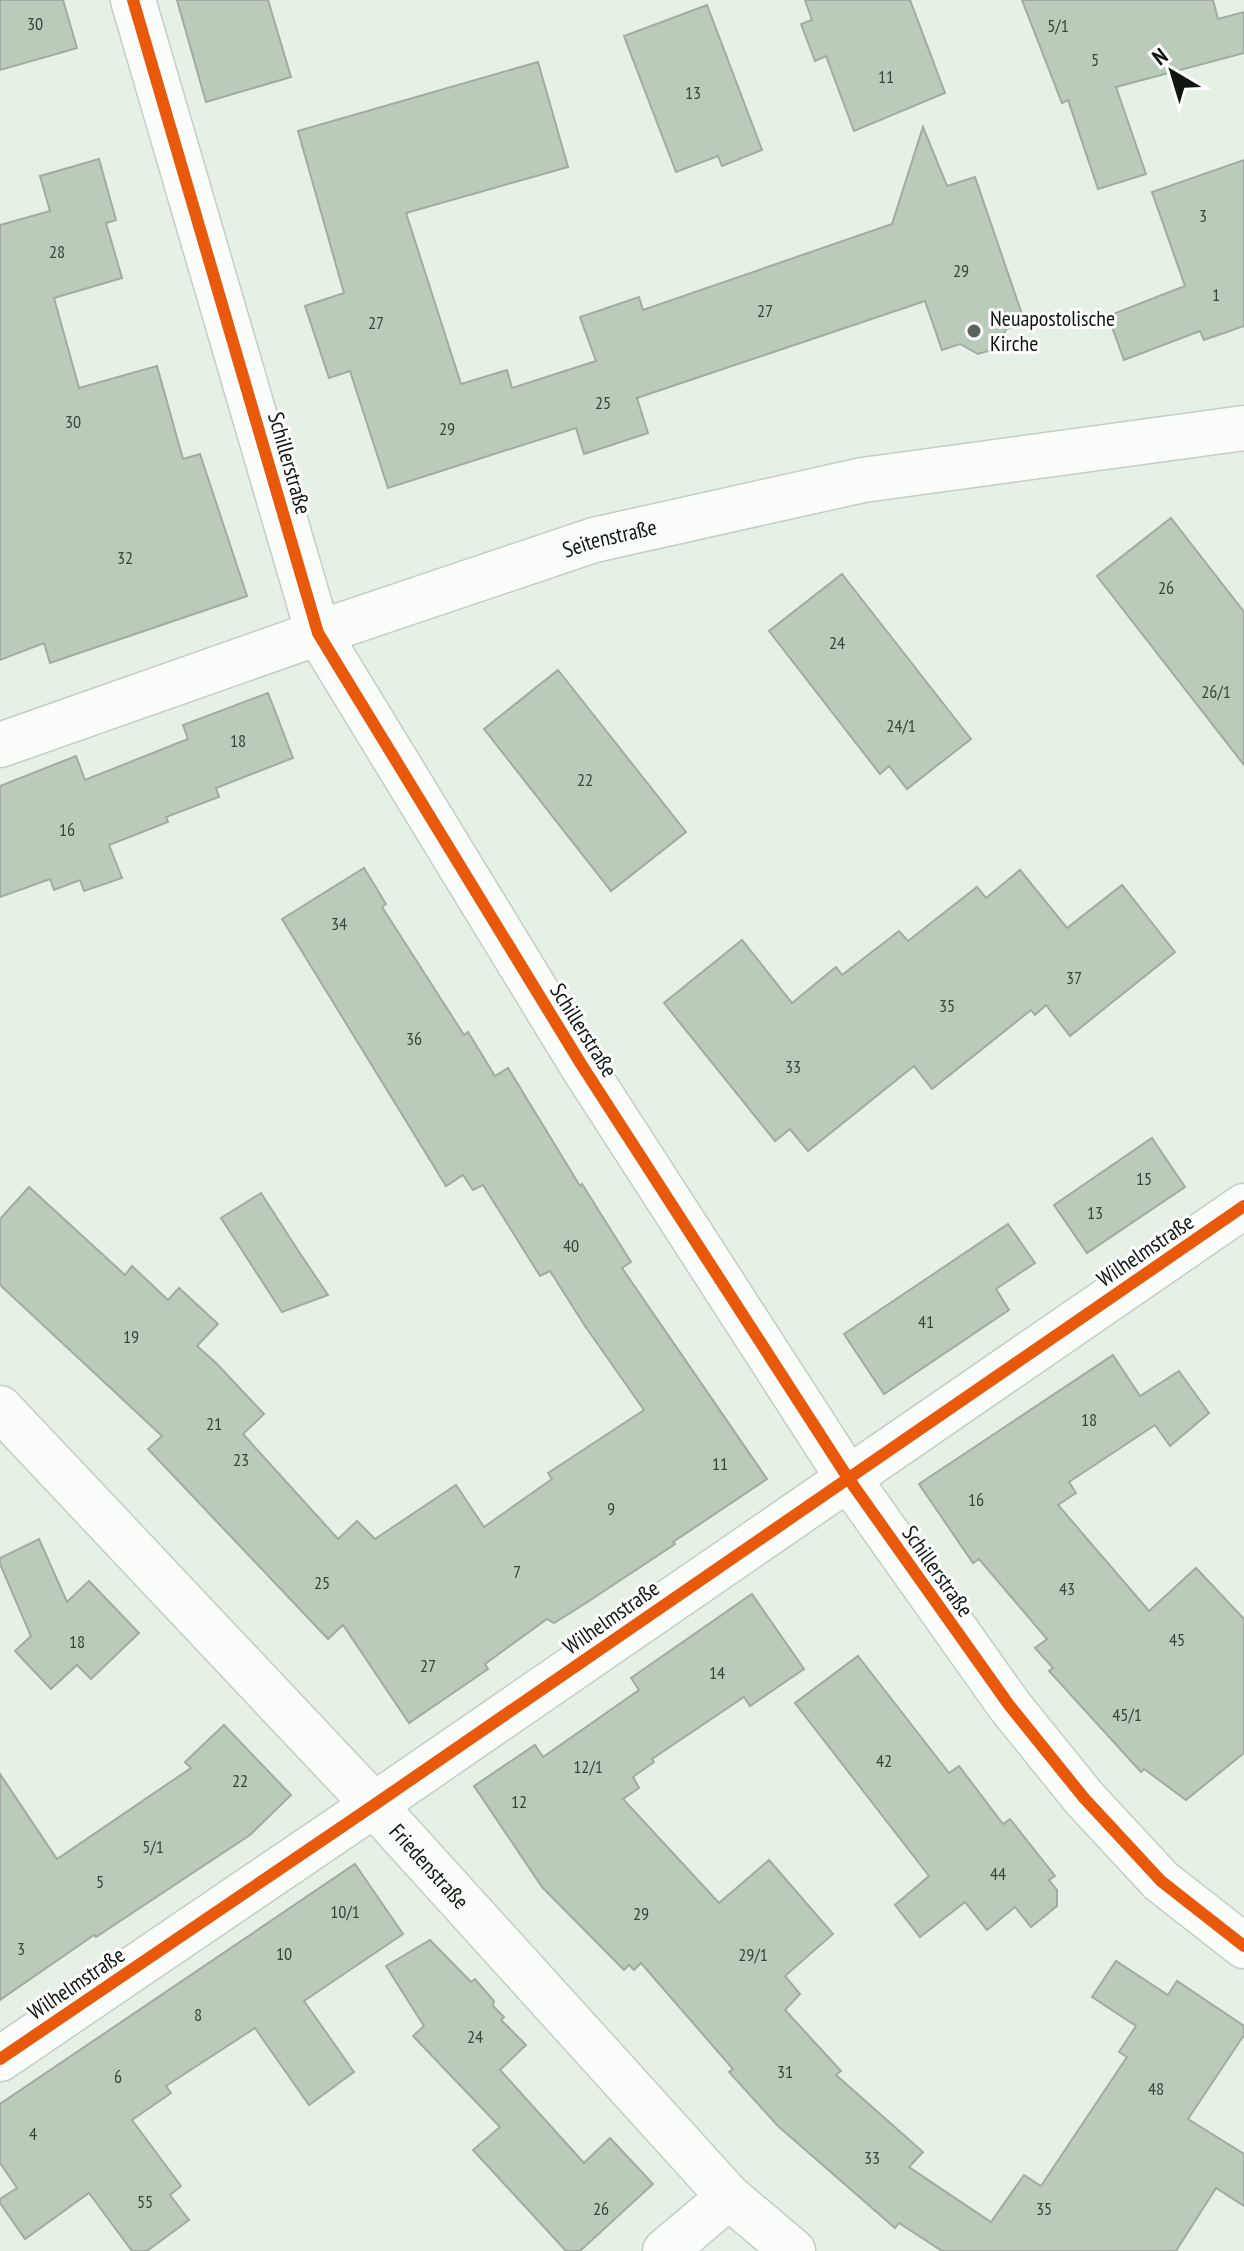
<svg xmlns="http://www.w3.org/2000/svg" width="1244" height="2251" viewBox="0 0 1244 2251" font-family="'PT Sans Narrow',sans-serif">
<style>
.building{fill:#baccb9;stroke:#a2aba2;stroke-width:2}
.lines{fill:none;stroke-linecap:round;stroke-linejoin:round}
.street-casing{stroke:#c4cec4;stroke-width:47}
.street{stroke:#fbfdfb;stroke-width:44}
.cycleway-casing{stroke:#fff;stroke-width:17}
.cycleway{stroke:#e8590c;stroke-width:12}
.poi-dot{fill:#59635a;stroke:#fff;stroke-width:3}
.labels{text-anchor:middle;stroke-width:6;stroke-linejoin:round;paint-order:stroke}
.number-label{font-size:18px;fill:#39443a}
.poi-label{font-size:22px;fill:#0e160f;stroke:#fff;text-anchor:start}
.street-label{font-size:22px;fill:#0e160f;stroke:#fff}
</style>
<rect width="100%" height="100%" fill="#e5f1e4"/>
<!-- building -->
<g class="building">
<polygon points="0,0 63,0 77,48 0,70"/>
<polygon points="177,0 268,0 291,77 206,102"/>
<polygon points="805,0 910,0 945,93 854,131 826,56 815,61 801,24 812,20"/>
<polygon points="1022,0 1213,0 1218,19 1244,12 1244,53 1116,87 1146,174 1098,189 1068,100 1062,103"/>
<polygon points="707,5 762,150 722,166 718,156 676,172 624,36"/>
<polygon points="538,62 568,167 406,213 461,384 507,370 512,388 596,361 580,317 639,297 643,310 892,224 923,127 947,186 975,177 1025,323 1006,329 998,348 978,354 960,344 942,350 925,301 637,398 648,433 584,454 576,428 388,488 350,371 329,378 305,306 344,293 298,131"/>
<polygon points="99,159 116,220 106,223 122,278 54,298 79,388 157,366 183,459 200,454 247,596 50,663 44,643 0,660 0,225 50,211 40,176"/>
<polygon points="1244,160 1244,326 1204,340 1200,331 1124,360 1108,316 1185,286 1152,192"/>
<polygon points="1171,518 1244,612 1244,765 1097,576"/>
<polygon points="842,574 971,739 907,789 889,766 880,774 769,631"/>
<polygon points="558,670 686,832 611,891 484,729"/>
<polygon points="268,693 293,758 216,788 219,797 166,817 168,822 109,845 122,878 84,891 80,880 54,890 50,879 0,897 0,786 76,756 85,780 188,739 183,725"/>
<polygon points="364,868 386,904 382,907 464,1035 468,1032 495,1076 508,1068 580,1186 582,1184 631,1262 622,1268 767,1479 673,1542 675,1544 586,1603 554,1623 547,1619 485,1664 488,1669 409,1723 343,1625 328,1639 148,1449 162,1436 0,1285 0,1219 29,1187 125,1275 132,1266 168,1300 179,1288 218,1324 197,1346 216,1363 264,1414 243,1434 338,1539 357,1521 375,1539 456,1485 484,1527 552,1479 548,1473 644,1410 585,1326 550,1271 540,1276 483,1185 473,1190 463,1175 446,1186 282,919"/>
<polygon points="1020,870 1067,928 1122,885 1175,952 1070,1036 1046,1005 1035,1015 1031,1010 932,1089 914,1066 808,1151 790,1129 775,1141 664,1003 742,940 792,1003 836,967 842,975 899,931 908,941 977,887 986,898"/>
<polygon points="1152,1138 1185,1187 1087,1253 1054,1205"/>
<polygon points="261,1193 299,1252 328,1295 282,1312 221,1218"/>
<polygon points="1008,1224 1035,1263 996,1289 1009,1310 884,1394 844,1334"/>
<polygon points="1113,1355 1140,1396 1179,1371 1209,1413 1170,1446 1155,1425 1069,1482 1076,1493 1058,1505 1149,1611 1196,1568 1244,1619 1244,1753 1186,1800 1144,1769 1141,1772 1049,1671 1053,1668 1035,1648 1047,1639 979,1559 973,1563 919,1484"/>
<polygon points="39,1539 67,1602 89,1581 139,1633 91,1679 77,1665 51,1689 15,1651 31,1636 0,1564 0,1558"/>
<polygon points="752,1594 804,1669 750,1706 744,1697 652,1759 654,1762 633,1777 639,1788 623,1799 719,1903 769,1860 833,1934 785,1976 800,1994 785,2010 841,2071 836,2075 923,2152 909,2167 991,2222 1024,2175 1041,2186 1127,2057 1119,2052 1136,2026 1092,1997 1116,1961 1168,1995 1177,1981 1244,2026 1244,2035 1188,2119 1244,2154 1244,2206 1216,2188 1176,2251 942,2251 899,2223 895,2228 778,2126 729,2072 733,2069 641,1963 634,1970 629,1965 624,1970 542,1887 474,1786 535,1745 543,1757 639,1690 631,1678"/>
<polygon points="858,1656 949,1773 959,1766 1003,1824 1010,1819 1055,1876 1049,1880 1057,1890 1057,1906 1031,1927 1015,1907 987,1930 965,1902 920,1937 895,1905 929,1876 795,1703"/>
<polygon points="224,1725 291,1795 250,1835 96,1937 94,1935 0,2000 0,1774 57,1859 191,1768 185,1762"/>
<polygon points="355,1864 403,1934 304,2001 354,2072 309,2105 255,2028 166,2086 171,2093 132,2120 181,2186 170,2195 189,2220 147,2251 132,2251 89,2193 25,2239 0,2203 0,2199 17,2188 0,2163 0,2104"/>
<polygon points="430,1940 471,1982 475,1979 494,2001 493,2006 504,2017 501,2020 526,2045 500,2070 584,2163 610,2138 653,2184 580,2251 566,2251 473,2150 500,2127 413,2036 424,2026 386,1966"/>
</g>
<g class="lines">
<!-- street casing -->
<g class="street-casing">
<g id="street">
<polyline points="133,0 318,633 581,1064 848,1478 1009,1705 1084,1798 1161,1881 1244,1946"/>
<path id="s1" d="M0 745 318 633 594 540 863 480 1244 428"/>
<path id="s2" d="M0 1408 374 1805 729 2197 793 2251"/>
<polyline points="0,2059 374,1805 1244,1206"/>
<polyline points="665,2251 729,2197"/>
</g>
</g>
<!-- street -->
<use href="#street" class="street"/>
<!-- cycleway casing -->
<g class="cycleway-casing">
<g id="cycleway">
<polyline points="133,0 318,633 581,1064 848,1478 1009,1705 1084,1798 1161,1881 1244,1946"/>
<polyline points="0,2059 374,1805 1244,1206"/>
</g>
</g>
<!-- cycleway -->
<use href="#cycleway" class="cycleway"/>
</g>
<!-- markers -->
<circle class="poi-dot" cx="974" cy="331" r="8"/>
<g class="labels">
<!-- number labels -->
<g class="number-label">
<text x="35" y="30">30</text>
<text x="1058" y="32">5/1</text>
<text x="1095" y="66">5</text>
<text x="886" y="83">11</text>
<text x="693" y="99">13</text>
<text x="1203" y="222">3</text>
<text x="57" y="258">28</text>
<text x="961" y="277">29</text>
<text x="1216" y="301">1</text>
<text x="765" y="317">27</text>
<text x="376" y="329">27</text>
<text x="603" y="409">25</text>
<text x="73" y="428">30</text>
<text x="447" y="435">29</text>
<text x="125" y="564">32</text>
<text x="1166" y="594">26</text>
<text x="837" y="649">24</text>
<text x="1216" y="698">26/1</text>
<text x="901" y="732">24/1</text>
<text x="238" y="747">18</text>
<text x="585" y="786">22</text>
<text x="67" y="836">16</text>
<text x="339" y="930">34</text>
<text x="1074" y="984">37</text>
<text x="947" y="1012">35</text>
<text x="414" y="1045">36</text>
<text x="793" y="1073">33</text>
<text x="1144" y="1185">15</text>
<text x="1095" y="1219">13</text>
<text x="571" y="1252">40</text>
<text x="926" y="1328">41</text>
<text x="131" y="1343">19</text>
<text x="1089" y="1426">18</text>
<text x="214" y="1430">21</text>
<text x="241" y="1466">23</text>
<text x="720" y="1470">11</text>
<text x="976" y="1506">16</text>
<text x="611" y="1515">9</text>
<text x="517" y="1578">7</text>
<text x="322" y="1589">25</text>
<text x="1067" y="1595">43</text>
<text x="1177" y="1646">45</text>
<text x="77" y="1648">18</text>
<text x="428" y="1672">27</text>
<text x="717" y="1679">14</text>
<text x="1127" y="1721">45/1</text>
<text x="884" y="1767">42</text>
<text x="588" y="1773">12/1</text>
<text x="240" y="1787">22</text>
<text x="519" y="1808">12</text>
<text x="153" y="1853">5/1</text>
<text x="998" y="1880">44</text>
<text x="100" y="1888">5</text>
<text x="345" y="1918">10/1</text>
<text x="641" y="1920">29</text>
<text x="21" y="1955">3</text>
<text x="284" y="1960">10</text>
<text x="753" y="1961">29/1</text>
<text x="198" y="2021">8</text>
<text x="475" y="2043">24</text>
<text x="785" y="2078">31</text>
<text x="118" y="2083">6</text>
<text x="1156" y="2095">48</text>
<text x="33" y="2140">4</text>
<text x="872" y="2164">33</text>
<text x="145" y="2208">55</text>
<text x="601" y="2215">26</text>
<text x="1044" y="2215">35</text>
</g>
<!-- poi labels -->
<g class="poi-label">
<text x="990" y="326">Neuapostolische<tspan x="990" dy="25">Kirche</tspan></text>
</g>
<!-- street labels -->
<g class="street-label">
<text transform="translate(290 463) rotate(74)" y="8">Schillerstraße</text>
<text dy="8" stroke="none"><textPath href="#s1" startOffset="644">Seitenstraße</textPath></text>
<text transform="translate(584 1030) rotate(58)" y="8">Schillerstraße</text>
<text transform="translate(1145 1250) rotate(-34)" y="8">Wilhelmstraße</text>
<text transform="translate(938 1571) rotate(55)" y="8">Schillerstraße</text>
<text transform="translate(611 1617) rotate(-35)" y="8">Wilhelmstraße</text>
<text dy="8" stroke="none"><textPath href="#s2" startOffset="628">Friedenstraße</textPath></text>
<text transform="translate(76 1983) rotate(-34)" y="8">Wilhelmstraße</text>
</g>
</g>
<!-- north arrow -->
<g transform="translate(1172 72) rotate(322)" stroke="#ffffff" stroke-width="6" paint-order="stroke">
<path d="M0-6L14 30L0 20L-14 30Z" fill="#0e160f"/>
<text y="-12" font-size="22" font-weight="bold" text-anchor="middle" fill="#0e160f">N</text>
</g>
</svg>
